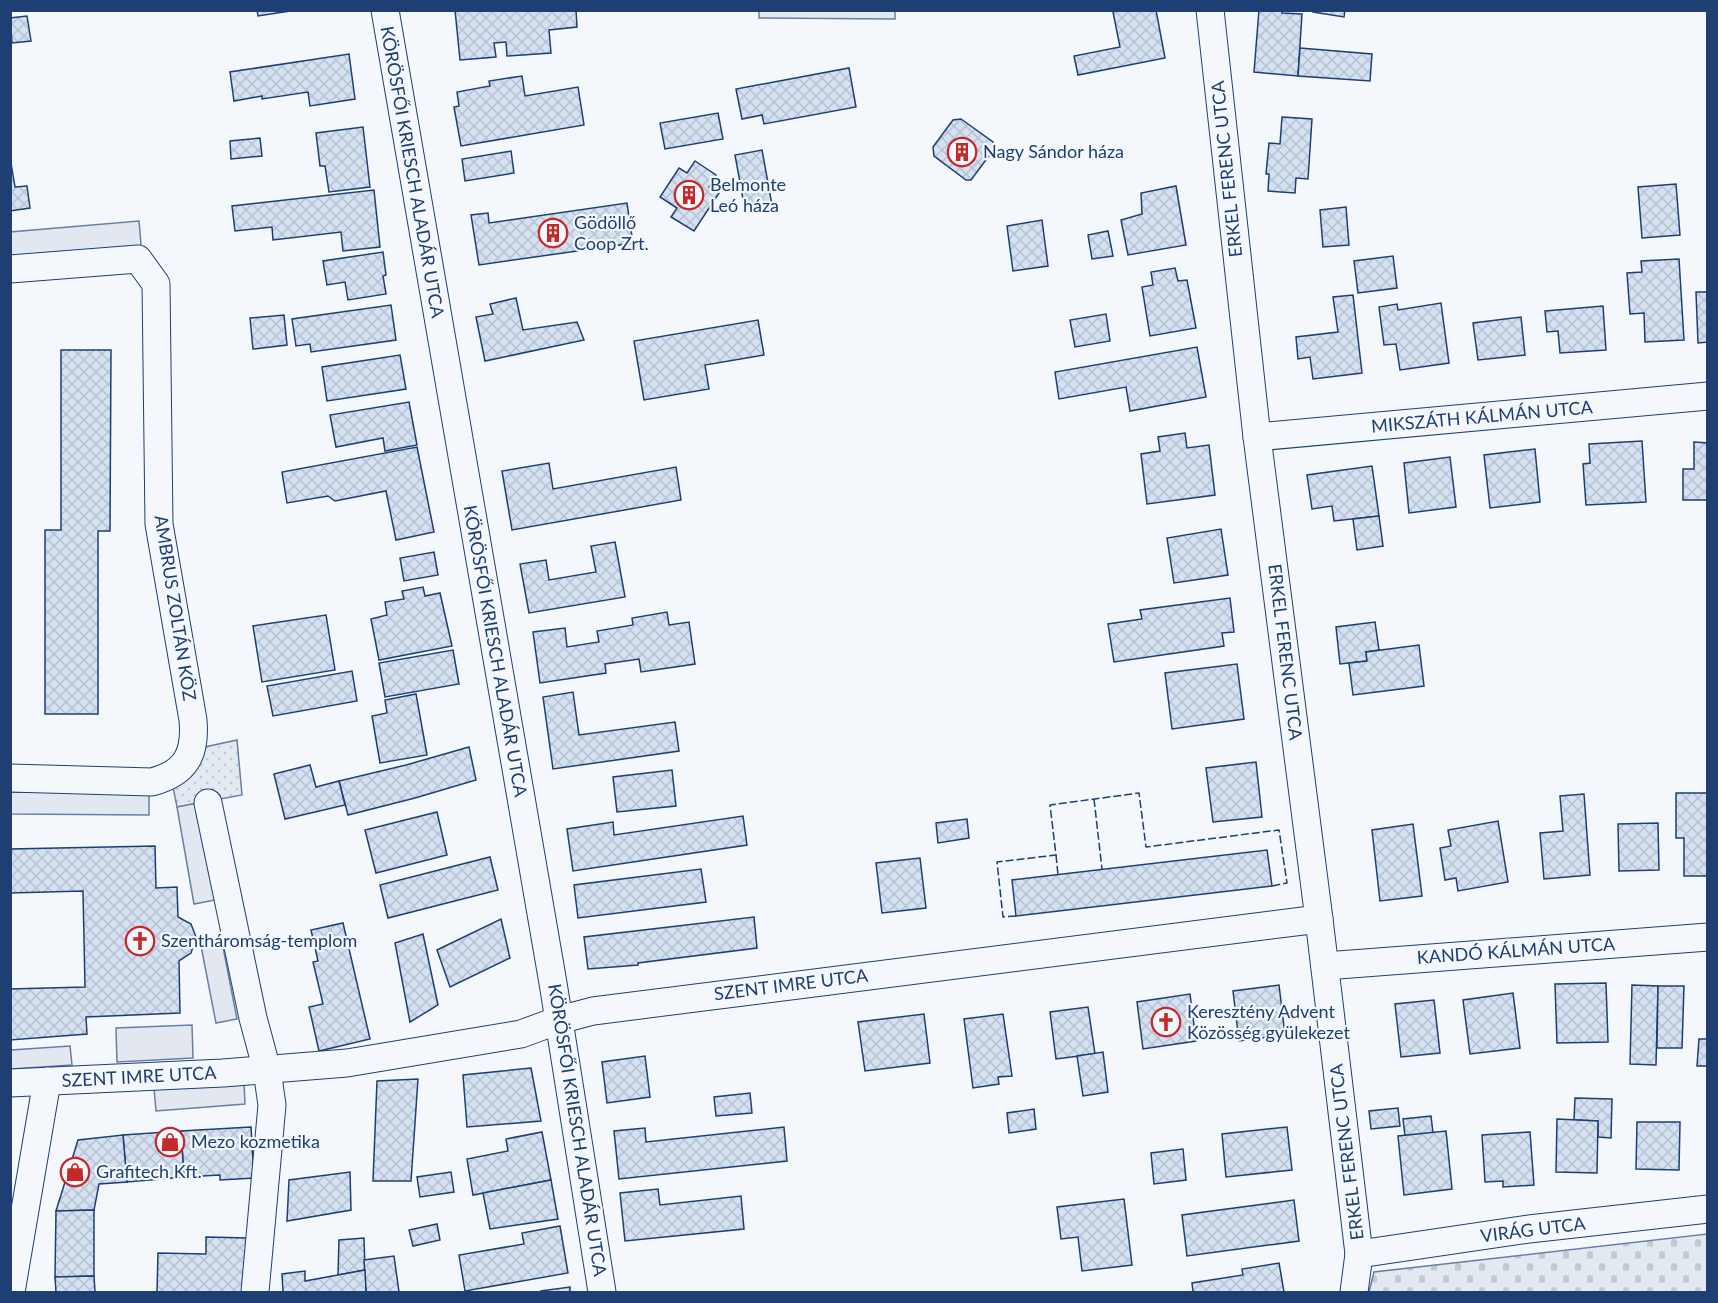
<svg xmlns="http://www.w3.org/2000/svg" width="1718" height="1303" viewBox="0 0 1718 1303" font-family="Lato,sans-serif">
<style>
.grass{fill:url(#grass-dots);stroke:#687fa3;stroke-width:1.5}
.cemetery{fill:url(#cemetery-stones);stroke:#687fa3;stroke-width:1.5}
.garden{fill:#e3e9f0;stroke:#687fa3;stroke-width:1.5}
.parking{fill:#e3e8f0;stroke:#687fa3;stroke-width:1.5}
.building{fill:url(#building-cross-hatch);stroke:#1d3f73;stroke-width:1.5}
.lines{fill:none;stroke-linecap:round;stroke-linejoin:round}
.street-casing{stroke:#1d3f73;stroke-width:29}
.street{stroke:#f4f7fb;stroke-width:27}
.fence{stroke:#1d3f73;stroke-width:1.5;stroke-dasharray:8 3;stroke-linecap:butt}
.labels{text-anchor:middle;stroke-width:4.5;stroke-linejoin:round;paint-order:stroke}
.poi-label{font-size:18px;fill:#1d3f73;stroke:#f4f7fb;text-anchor:start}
.street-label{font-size:18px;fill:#1d3f73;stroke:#f4f7fb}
</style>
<defs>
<pattern id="grass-dots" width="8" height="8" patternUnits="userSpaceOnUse" patternTransform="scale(1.5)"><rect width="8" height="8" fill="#e3e9f0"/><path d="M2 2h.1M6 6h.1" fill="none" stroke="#c2c9d1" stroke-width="1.8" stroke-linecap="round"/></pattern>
<pattern id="cemetery-stones" width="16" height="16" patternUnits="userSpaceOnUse" patternTransform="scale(1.5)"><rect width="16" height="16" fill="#e3e9f0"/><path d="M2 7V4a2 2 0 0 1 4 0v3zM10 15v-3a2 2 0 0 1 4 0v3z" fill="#c2c9d1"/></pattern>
<pattern id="building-cross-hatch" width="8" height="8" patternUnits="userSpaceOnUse" patternTransform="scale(1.5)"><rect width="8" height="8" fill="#d5e0f0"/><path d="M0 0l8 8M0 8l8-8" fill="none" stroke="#b6c1d1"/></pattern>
</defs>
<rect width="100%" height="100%" fill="#f4f7fb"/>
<!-- grass -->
<polygon class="grass" points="237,740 242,795 177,807 173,787 205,747"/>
<!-- cemetery -->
<polygon class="cemetery" points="1707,1234 1707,1292 1369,1292 1374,1272"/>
<!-- garden -->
<polygon class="garden" points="759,11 895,11 895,19 759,18"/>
<!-- parking -->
<g class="parking">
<polygon points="139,221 141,244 138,259 11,269 10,232"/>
<polygon points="11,792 149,793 149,815 11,814"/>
<polygon points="198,803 215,900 194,904 177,807"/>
<polygon points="222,942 237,1019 216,1023 201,946"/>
<polygon points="192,1025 193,1058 117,1062 116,1028"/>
<polygon points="70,1046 72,1065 11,1069 11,1050"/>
<polygon points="244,1082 245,1104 156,1111 154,1088"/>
</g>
<!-- building -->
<g class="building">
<polygon points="257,10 290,10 290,11 258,16"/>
<polygon points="455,10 576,10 577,27 549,30 551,53 507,56 506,42 494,43 496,57 460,60"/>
<polygon points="1119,10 1156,10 1165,58 1078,75 1074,56 1120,47 1113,12"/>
<polygon points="1259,10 1282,10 1282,13 1302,14 1298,76 1254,72"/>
<polygon points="1313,10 1345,10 1344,17 1313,12"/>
<polygon points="27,16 31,41 12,43 10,18"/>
<polygon points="1300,48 1372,54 1370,81 1298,76"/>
<polygon points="349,54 355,99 310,106 308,92 262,99 262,96 234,101 230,72"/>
<polygon points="849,68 856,107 764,124 762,115 742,119 736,89"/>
<polygon points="522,76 525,96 578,87 584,125 461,146 454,107 459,106 457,92 490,86 489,81"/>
<polygon points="718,113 723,139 665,149 660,123"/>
<polygon points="1282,117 1312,119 1308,179 1296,178 1295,193 1268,191 1269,174 1266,174 1269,143 1280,144"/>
<polygon points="961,119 993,142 994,149 971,180 966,180 934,156 933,147 953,120"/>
<polygon points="363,127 370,187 329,192 325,166 320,166 316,133"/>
<polygon points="260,138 262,156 231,159 230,141"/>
<polygon points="762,150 772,205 745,210 735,155"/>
<polygon points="511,151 514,173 465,181 462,159"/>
<polygon points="10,157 15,187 27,186 30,208 10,211"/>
<polygon points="695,161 716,175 709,187 719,193 694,231 671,217 677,208 660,197 679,168 687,173"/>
<polygon points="1676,184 1680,235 1642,238 1638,187"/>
<polygon points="1176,186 1186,245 1128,255 1121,220 1142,214 1141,193"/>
<polygon points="374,190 380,247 343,251 341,232 273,240 272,227 235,231 232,206"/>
<polygon points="627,203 633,243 479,265 471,215 488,213 489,223"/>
<polygon points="1346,207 1349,245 1323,247 1320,210"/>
<polygon points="1042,220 1048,266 1013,271 1007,226"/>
<polygon points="1108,231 1113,256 1092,259 1088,235"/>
<polygon points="383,252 386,275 383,276 386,294 348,300 345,282 327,285 323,261"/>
<polygon points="1393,256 1397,288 1358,293 1354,261"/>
<polygon points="1679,259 1684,340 1645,342 1644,313 1630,314 1627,273 1642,272 1641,261"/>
<polygon points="1175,268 1178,281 1187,280 1196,328 1150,336 1142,287 1153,285 1151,272"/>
<polygon points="1696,292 1708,292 1708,342 1698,343"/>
<polygon points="1353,295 1362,373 1313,379 1310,357 1298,359 1296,337 1338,332 1333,297"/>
<polygon points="516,298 523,330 577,322 584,340 485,361 476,317 493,314 490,304"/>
<polygon points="1441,303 1449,363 1400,370 1396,344 1384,345 1379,307 1397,304 1398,310"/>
<polygon points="391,305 396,340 311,352 310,344 296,346 292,319"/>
<polygon points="1603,306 1606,350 1560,353 1558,331 1547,332 1545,311"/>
<polygon points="1106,314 1110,341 1075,347 1070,320"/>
<polygon points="284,315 287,345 253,349 250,318"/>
<polygon points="1521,317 1525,355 1478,360 1473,323"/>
<polygon points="758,320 764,355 705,365 709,389 644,400 634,341"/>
<polygon points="1197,347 1206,397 1130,411 1126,387 1059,399 1055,372"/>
<polygon points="61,350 111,350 110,531 98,531 98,714 45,714 45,530 61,530"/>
<polygon points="400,355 406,389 327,401 322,367"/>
<polygon points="409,402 417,445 385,451 383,438 336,447 330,415"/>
<polygon points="1185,433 1187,448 1209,445 1215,495 1147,504 1141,454 1160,451 1158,437"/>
<polygon points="1642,441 1646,502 1586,505 1583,464 1590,463 1589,444"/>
<polygon points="1694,442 1708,443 1708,500 1683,500 1683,469 1694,469"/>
<polygon points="417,447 434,532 396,540 386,491 335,501 328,496 287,503 282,472"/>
<polygon points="1535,449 1540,502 1490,508 1484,455"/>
<polygon points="1450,457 1456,507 1409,513 1404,463"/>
<polygon points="549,463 553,489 676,467 681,500 512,530 502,471"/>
<polygon points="1372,466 1379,516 1334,521 1332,506 1312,509 1307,475"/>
<polygon points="1379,516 1383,546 1357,550 1353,519"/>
<polygon points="1221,529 1228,575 1174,583 1167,538"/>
<polygon points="615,542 625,597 529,613 520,564 546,560 549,580 596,572 591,546"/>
<polygon points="434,552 438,575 404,581 400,558"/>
<polygon points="423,587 425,596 440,593 452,646 379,660 371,619 387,615 385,602 404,599 402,591"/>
<polygon points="1230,598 1234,632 1222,633 1224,646 1114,662 1108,624 1142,619 1140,610"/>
<polygon points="667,612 669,625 689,622 695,664 641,672 639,659 605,664 606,673 540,683 533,632 565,628 567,647 599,642 597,631 633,625 632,618"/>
<polygon points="326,615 335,670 262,682 253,626"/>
<polygon points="1375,622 1379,650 1366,652 1367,661 1340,664 1336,627"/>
<polygon points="1419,645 1424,686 1353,695 1349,663 1367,661 1366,652"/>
<polygon points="453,650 459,684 385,697 379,663"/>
<polygon points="1237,664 1244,719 1172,729 1165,673"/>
<polygon points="352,671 357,701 273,716 267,686"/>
<polygon points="573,692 579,735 675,722 679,751 553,769 543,697"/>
<polygon points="416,694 427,755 380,763 372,716 387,713 385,700"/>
<polygon points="469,747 476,780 415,798 348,815 339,781 406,765"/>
<polygon points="1256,762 1262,817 1213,822 1206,768"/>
<polygon points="310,765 316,787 339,781 345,805 285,819 274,774"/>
<polygon points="672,770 676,806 617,812 613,777"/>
<polygon points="1676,793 1708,793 1708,876 1684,876 1684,838 1676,838"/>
<polygon points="1584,794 1590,875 1544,879 1540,833 1563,831 1560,796"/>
<polygon points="437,812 447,855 376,873 365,830"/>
<polygon points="743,816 747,845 573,871 567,829 613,822 614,835"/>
<polygon points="967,819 969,838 938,843 936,823"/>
<polygon points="1498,821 1508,882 1458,891 1456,878 1445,880 1440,848 1451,846 1448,830"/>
<polygon points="1658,823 1659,870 1619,871 1618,824"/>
<polygon points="1413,824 1422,896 1380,901 1372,830"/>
<polygon points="155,846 156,888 177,887 178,917 191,924 196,937 191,953 179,961 180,1013 86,1017 87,1034 10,1040 10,989 85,987 83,891 10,893 10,849"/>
<polygon points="1267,850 1272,886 1016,916 1012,880"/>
<polygon points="490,857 498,890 388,918 380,885"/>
<polygon points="920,858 926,908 882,913 876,863"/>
<polygon points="701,869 706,902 578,918 574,885"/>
<polygon points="754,917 757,948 638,963 638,965 588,969 584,937"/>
<polygon points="501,919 510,958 450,987 437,950"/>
<polygon points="343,923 370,1039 319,1051 309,1007 323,1004 313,962 318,961 311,930"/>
<polygon points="423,934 438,1005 410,1022 395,943"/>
<polygon points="1606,983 1608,1042 1557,1043 1555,984"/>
<polygon points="1279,985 1285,1035 1239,1041 1233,991"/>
<polygon points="1632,985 1658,986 1656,1065 1630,1064"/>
<polygon points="1658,986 1684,986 1682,1048 1657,1048"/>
<polygon points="1513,993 1520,1048 1470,1054 1463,1000"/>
<polygon points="1190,994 1196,1041 1143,1049 1137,1002"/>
<polygon points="1434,1000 1440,1053 1401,1057 1395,1004"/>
<polygon points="1088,1007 1095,1054 1056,1059 1050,1012"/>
<polygon points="924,1014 930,1063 865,1071 858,1022"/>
<polygon points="1003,1014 1012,1076 998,1077 999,1084 973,1088 964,1019"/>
<polygon points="1699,1039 1708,1039 1708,1066 1697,1066"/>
<polygon points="1103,1052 1108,1092 1083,1096 1077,1056"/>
<polygon points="645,1056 650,1097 607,1103 602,1062"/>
<polygon points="531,1068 541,1121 467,1127 463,1075"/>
<polygon points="418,1079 411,1181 373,1181 377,1081"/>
<polygon points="750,1093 752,1113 716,1116 714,1097"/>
<polygon points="1575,1098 1612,1099 1611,1138 1598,1137 1598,1121 1574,1120"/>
<polygon points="1398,1108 1400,1126 1371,1129 1369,1111"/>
<polygon points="1034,1109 1036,1129 1009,1133 1007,1113"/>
<polygon points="1431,1116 1433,1133 1405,1136 1403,1119"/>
<polygon points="1557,1119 1598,1121 1597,1173 1556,1172"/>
<polygon points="1637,1122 1680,1122 1679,1170 1636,1169"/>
<polygon points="251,1127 254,1178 220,1180 220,1175 184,1177 181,1131"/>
<polygon points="784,1127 787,1161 619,1179 614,1131 645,1128 646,1142"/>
<polygon points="1287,1127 1292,1170 1226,1177 1222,1134"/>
<polygon points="181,1131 184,1177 127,1182 123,1135"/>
<polygon points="1446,1131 1452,1189 1404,1195 1398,1136"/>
<polygon points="542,1132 551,1180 473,1195 467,1159 508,1151 506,1139"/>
<polygon points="1530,1132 1534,1185 1503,1187 1503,1181 1485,1182 1482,1135"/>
<polygon points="123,1135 127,1182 99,1184 94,1210 56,1211 78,1140"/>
<polygon points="1183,1149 1186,1180 1154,1184 1151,1153"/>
<polygon points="350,1172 351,1210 287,1221 289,1180"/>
<polygon points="451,1172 454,1192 420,1197 417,1177"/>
<polygon points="551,1180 558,1219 490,1229 483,1193"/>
<polygon points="658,1189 660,1205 741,1196 744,1229 625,1241 620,1193"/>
<polygon points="1124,1199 1132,1265 1082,1271 1078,1237 1061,1239 1057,1207"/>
<polygon points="1294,1200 1299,1241 1187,1256 1182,1215"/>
<polygon points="94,1210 94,1276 55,1277 56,1211"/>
<polygon points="437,1224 440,1240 413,1246 409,1230"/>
<polygon points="560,1226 568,1273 465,1291 459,1255 524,1244 522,1233"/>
<polygon points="206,1237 249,1238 248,1292 157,1292 158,1253 206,1254"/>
<polygon points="364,1238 365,1270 338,1275 339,1240"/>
<polygon points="394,1256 399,1292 366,1292 364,1260"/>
<polygon points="1279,1263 1284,1292 1193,1292 1192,1283 1243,1275 1242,1269"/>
<polygon points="365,1270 366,1292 283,1292 282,1274 305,1271 305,1281"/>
<polygon points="94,1276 95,1292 56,1292 55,1277"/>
<polygon points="570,1287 570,1292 541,1292 541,1291"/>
</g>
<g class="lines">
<!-- street casing -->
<g class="street-casing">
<g id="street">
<polyline points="385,10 553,983 602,1292"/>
<polyline points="1210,10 1257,437 1319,919 1359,1254 1354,1292"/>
<path d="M10 269 138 259 156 284 159 524 193 720C196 754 186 773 152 782L10 778"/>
<polyline points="1257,437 1708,396"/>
<polyline points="208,803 253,1018 267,1070 272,1105 255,1292"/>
<polyline points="1325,966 1708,937"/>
<polyline points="10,1083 223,1073 347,1063 521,1034 559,1020 593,1011 1319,919"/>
<polyline points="1359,1254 1529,1229 1708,1209"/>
<polyline points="11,1292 47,1081"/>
</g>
</g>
<!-- street -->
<use href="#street" class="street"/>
<!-- fence -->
<g class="fence">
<polyline points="1094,799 1102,869"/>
<polyline points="1056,855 1058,875"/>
<polyline points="1016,916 1003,917 997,862 1056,855 1050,805 1139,793 1146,847 1279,830 1287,883 1272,886"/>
</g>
</g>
<!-- icons -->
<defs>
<g id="building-ring" transform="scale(1.5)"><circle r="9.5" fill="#f4f7fb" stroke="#c62828" stroke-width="1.5"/><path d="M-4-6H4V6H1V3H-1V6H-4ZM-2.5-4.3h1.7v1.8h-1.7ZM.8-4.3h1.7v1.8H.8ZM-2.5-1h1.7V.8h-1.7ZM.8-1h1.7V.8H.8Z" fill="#c62828"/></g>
<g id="church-ring" transform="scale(1.5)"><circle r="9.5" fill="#f4f7fb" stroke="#c62828" stroke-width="1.5"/><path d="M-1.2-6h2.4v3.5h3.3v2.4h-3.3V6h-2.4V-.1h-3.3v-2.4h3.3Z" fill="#c62828"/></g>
<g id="shop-ring" transform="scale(1.5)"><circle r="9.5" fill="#f4f7fb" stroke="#c62828" stroke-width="1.5"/><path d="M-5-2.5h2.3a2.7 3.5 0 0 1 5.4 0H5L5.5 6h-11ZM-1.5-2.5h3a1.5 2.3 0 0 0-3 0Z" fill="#c62828"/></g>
</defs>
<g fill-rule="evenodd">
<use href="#building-ring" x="962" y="152"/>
<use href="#building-ring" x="689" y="195"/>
<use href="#building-ring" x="553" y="233"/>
<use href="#church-ring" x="140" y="941"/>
<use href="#church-ring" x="1166" y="1022"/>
<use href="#shop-ring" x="170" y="1142"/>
<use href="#shop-ring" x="75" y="1172"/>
</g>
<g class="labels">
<!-- poi labels -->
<g class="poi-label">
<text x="983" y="158">Nagy Sándor háza</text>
<text x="710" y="191">Belmonte<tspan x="710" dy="21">Leó háza</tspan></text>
<text x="574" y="229">Gödöllő<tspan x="574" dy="21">Coop Zrt.</tspan></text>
<text x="161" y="947">Szentháromság-templom</text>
<text x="1187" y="1018">Keresztény Advent<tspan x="1187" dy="21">Közösség gyülekezet</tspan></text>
<text x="191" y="1148">Mezo kozmetika</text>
<text x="96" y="1178">Grafitech Kft.</text>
</g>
<!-- street labels -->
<g class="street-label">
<text transform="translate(1227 169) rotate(-96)" y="6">ERKEL FERENC UTCA</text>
<text transform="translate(412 172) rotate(80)" y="6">KÖRÖSFŐI KRIESCH ALADÁR UTCA</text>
<text transform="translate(1482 417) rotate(-5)" y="6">MIKSZÁTH KÁLMÁN UTCA</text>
<text transform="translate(175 608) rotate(81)" y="6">AMBRUS ZOLTÁN KÖZ</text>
<text transform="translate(495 651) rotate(80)" y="6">KÖRÖSFŐI KRIESCH ALADÁR UTCA</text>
<text transform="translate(1285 652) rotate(83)" y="6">ERKEL FERENC UTCA</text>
<text transform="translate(1516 951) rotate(-4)" y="6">KANDÓ KÁLMÁN UTCA</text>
<text transform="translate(791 985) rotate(-7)" y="6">SZENT IMRE UTCA</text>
<text transform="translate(139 1077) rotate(-3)" y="6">SZENT IMRE UTCA</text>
<text transform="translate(577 1130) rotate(81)" y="6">KÖRÖSFŐI KRIESCH ALADÁR UTCA</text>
<text transform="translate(1347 1152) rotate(-97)" y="6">ERKEL FERENC UTCA</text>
<text transform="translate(1533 1230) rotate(-7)" y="6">VIRÁG UTCA</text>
</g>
</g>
<!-- border -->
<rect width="1718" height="1303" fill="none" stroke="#1d3f73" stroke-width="24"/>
</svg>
